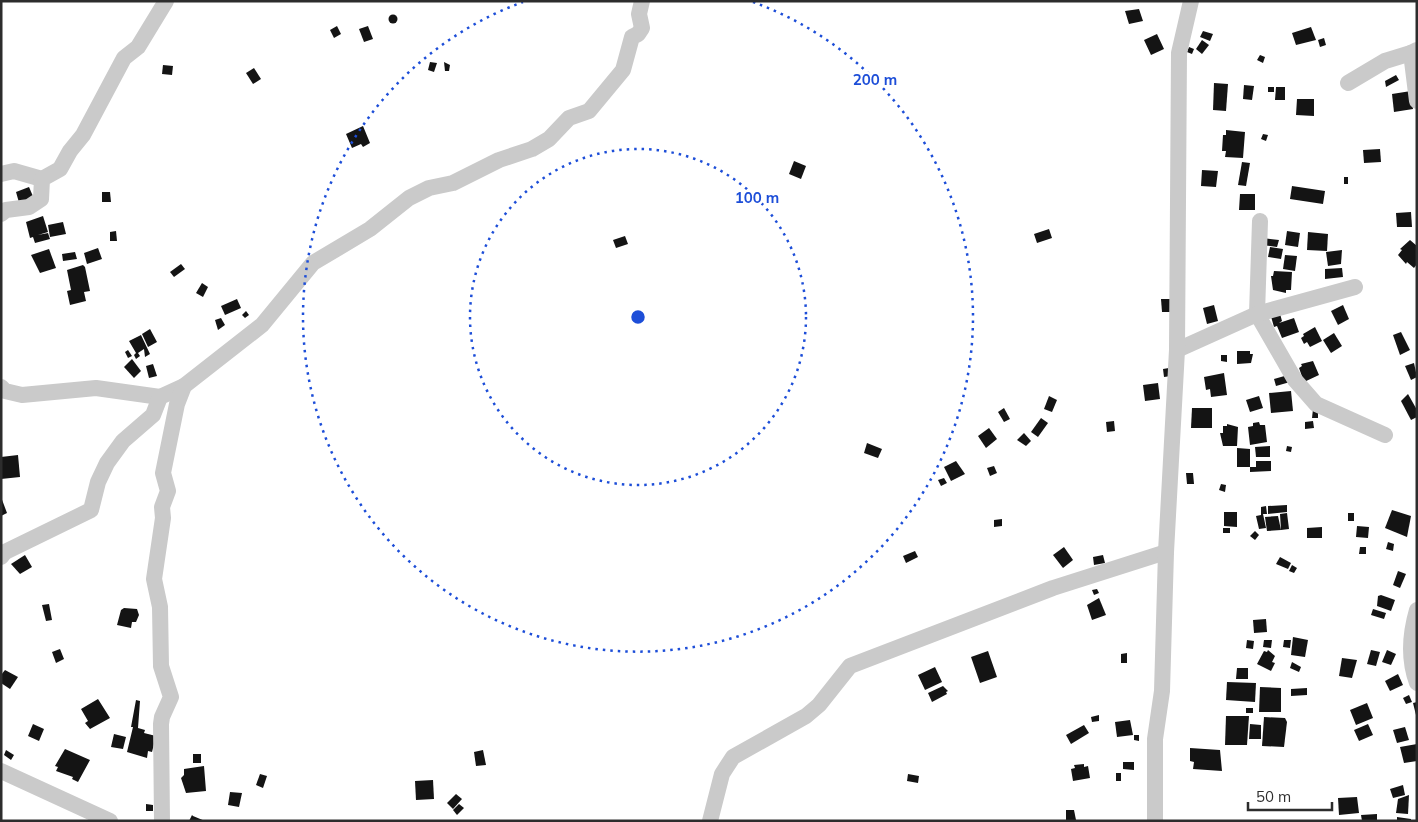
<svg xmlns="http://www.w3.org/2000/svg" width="1418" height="822" viewBox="0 0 1418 822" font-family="Mulish,sans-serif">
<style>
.building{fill:#141414}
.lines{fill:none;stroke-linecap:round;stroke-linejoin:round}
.minor{stroke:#cacaca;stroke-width:16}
.ring{fill:none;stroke:#1d4ed8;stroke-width:2.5;stroke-dasharray:2.5 5}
.centre{fill:#1d4ed8;stroke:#fff;stroke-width:2.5}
.ring-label{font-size:15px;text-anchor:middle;font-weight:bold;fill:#1d4ed8;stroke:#fff;stroke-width:5;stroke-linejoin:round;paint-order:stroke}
</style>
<rect width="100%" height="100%" fill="#fff"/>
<!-- building -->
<g class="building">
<polygon points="1139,9 1143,21 1129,24 1125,11"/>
<circle cx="393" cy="19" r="4.5"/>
<polygon points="337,26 341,34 334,38 330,30"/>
<polygon points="368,26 373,39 364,42 359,29"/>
<polygon points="1311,27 1316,40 1296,45 1292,33"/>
<polygon points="1203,31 1213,34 1210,41 1200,37"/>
<polygon points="1157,34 1164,49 1151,55 1144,40"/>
<polygon points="1324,38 1326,45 1320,47 1318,40"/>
<polygon points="1202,40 1209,45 1202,54 1196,49"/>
<polygon points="1189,47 1194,49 1192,54 1187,52"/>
<polygon points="1260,55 1265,57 1263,63 1257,60"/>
<polygon points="430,62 437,63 434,72 428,70"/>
<polygon points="444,62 450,65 449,71 445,71"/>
<polygon points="163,65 173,66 172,75 162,74"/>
<polygon points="254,68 261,79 253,84 246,73"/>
<polygon points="1396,75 1399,80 1386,87 1385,81"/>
<polygon points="1214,83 1228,84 1226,111 1213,110"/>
<polygon points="1244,85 1254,86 1252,100 1243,99"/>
<rect x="1268" y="87" width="6" height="5"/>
<polygon points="1276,87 1285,87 1285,100 1275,100"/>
<polygon points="1411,91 1413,109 1394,112 1392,94"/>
<polygon points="1297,99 1314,99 1314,116 1296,115"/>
<polygon points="363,126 370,143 363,147 361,144 352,148 346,134"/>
<polygon points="1226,130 1245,132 1243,158 1225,157 1226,151 1222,151 1223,135 1226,135"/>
<polygon points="1263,134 1268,135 1266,141 1261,139"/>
<polygon points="1380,149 1381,162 1364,163 1363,150"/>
<polygon points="794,161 806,166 801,179 789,174"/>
<polygon points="1242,162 1250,163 1246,186 1238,185"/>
<polygon points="1202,170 1218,171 1216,187 1201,186"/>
<rect x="1344" y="177" width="4" height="7"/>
<polygon points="1292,186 1325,191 1323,204 1290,199"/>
<polygon points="29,187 35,201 20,206 16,192"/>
<polygon points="102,192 110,192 111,202 102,202"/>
<polygon points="1240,194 1255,194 1255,210 1239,210"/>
<polygon points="1411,212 1412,227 1397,227 1396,213"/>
<polygon points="43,216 48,232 38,235 48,233 50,239 35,243 33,237 30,238 26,222"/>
<polygon points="63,222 66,234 50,237 48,225"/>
<polygon points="1049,229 1052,238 1037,243 1034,234"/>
<polygon points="116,231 117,241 110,241 110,232"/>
<polygon points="1287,231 1300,233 1298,247 1285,245"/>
<polygon points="1308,232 1328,234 1327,251 1307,250"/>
<polygon points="625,236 628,244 616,248 613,240"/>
<polygon points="1263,238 1279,240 1277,247 1262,245"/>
<polygon points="1410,240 1417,246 1417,264 1414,268 1407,262 1406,264 1398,255 1402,250 1400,249"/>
<polygon points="1270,247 1283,249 1281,259 1268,257"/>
<polygon points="98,248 102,259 87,264 84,253"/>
<polygon points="49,249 56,268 40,273 31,255"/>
<polygon points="1342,250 1341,264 1328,266 1326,252"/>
<polygon points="75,252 77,259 63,261 62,254"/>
<polygon points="1285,255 1297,256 1295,271 1283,269"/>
<polygon points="181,264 185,269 174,277 170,272"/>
<polygon points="83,265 85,267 90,291 84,292 86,301 70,305 67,291 71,290 67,270"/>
<polygon points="1342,268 1343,277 1325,279 1325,269"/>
<polygon points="1274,271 1292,272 1291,290 1286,290 1286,293 1273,290 1271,276 1273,276"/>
<polygon points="202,283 208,287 203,297 196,293"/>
<polygon points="237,299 241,308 225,315 221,306"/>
<polygon points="1161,299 1170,299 1170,312 1162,312"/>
<polygon points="1214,305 1218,321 1207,324 1203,308"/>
<polygon points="1343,305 1349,319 1338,325 1331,311"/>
<polygon points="1279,310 1282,321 1279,323 1294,318 1299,332 1282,338 1277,326 1274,327 1270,313"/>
<polygon points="246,311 249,315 245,318 242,315"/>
<polygon points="221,318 225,325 218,330 215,320"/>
<polygon points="1315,327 1322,341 1310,347 1307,342 1304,344 1301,338 1304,336 1303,334"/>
<polygon points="150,329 157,342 148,347 142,334"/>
<polygon points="1401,332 1410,350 1400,355 1393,335"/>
<polygon points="1334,333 1342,346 1331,353 1323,340"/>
<polygon points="141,335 150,354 145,357 144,349 138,353 140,356 136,359 134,355 136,353 129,341"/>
<polygon points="128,350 132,356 128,358 125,352"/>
<polygon points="1237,351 1250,351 1250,354 1253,354 1251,363 1237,364"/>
<polygon points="1221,355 1227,355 1227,362 1221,361"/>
<polygon points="132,359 141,371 134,378 124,367"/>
<polygon points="1313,361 1319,375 1304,382 1299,368 1302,366 1301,364"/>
<polygon points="1414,363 1417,377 1411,380 1405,366"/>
<polygon points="153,364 157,376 149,378 146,366"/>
<polygon points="1169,368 1171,376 1164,377 1163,369"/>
<polygon points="1224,373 1227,395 1211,397 1210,389 1206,390 1204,377"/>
<polygon points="1288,375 1290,382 1276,386 1274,379"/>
<polygon points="1158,383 1160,399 1145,401 1143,385"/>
<polygon points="1291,391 1293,411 1271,413 1269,393"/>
<polygon points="1408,394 1417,410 1417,417 1411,420 1401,401"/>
<polygon points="1049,396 1057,400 1052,412 1044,409"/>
<polygon points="1259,396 1263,408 1250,412 1246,400"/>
<polygon points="1004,408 1010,419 1004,422 998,412"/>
<polygon points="1192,408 1212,408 1212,428 1191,428"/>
<polygon points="1313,409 1318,409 1318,418 1312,418"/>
<polygon points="1041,418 1048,423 1038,437 1031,432"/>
<polygon points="1114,421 1115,431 1107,432 1106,422"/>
<polygon points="1313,421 1314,428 1305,429 1305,422"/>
<polygon points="1259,422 1260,425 1265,425 1267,442 1250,445 1248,427 1253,426 1253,423"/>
<polygon points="1227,424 1238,427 1237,446 1223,446 1220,433 1223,433 1223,426 1227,426"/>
<polygon points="989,428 997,439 986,448 978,436"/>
<polygon points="1024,433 1031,441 1026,446 1017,440"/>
<polygon points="867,443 882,449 878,458 864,453"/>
<polygon points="1270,446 1270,457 1256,457 1255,447"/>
<polygon points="1287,446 1292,447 1291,452 1286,451"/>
<polygon points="1237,448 1250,449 1250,467 1237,467"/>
<polygon points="18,455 20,477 1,479 1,457"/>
<polygon points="956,461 965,474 951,481 944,467"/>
<polygon points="1256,461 1271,461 1271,471 1250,472 1250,467 1256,467"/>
<polygon points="994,466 997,473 990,476 987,468"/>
<polygon points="1186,473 1193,473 1194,484 1187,484"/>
<polygon points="944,478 947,483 941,486 938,480"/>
<polygon points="1221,484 1226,485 1225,492 1219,490"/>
<polygon points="1,497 7,513 1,516"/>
<polygon points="1287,505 1287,512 1268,514 1268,506"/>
<polygon points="1266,506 1267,514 1263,514 1266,528 1259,529 1256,516 1261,515 1261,507"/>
<polygon points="1392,510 1411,516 1407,537 1385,528"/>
<polygon points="1224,512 1237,512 1237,527 1224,526"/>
<polygon points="1287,513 1289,529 1281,530 1280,514"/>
<rect x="1348" y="513" width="6" height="8"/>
<polygon points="1278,516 1281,530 1267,531 1265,517"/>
<polygon points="1002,519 1002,526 994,527 994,520"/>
<polygon points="1357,526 1369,527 1368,538 1356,537"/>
<polygon points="1322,527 1322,538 1307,538 1307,528"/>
<rect x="1223" y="528" width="7" height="5"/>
<polygon points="1255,531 1259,535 1255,540 1250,536"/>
<polygon points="1388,542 1394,544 1393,551 1386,549"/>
<polygon points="1064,547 1073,560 1063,568 1053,555"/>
<polygon points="1360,547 1366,547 1366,554 1359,554"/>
<polygon points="915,551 918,557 906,563 903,556"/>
<polygon points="25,555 32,567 20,574 11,564"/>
<polygon points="1103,555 1105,563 1094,565 1093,557"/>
<polygon points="1280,557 1291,563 1288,569 1276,564"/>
<polygon points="1292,565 1297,568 1294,573 1289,571"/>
<polygon points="1398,571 1406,574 1400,588 1393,585"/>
<polygon points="1097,589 1099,593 1094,595 1092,590"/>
<polygon points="1381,595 1395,600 1391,611 1377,606 1378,596"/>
<polygon points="1099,598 1106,615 1092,620 1087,605"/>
<polygon points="49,604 52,620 46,621 42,605"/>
<polygon points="124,608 137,609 139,615 136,622 132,622 131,628 117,625 121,610"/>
<polygon points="1373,609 1386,613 1384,619 1371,615"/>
<polygon points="1266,619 1267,632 1254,633 1253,620"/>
<polygon points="1293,637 1308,640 1305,657 1291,655"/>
<polygon points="1247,640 1254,641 1253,649 1246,648"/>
<polygon points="1264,640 1272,640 1271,648 1263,647"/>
<polygon points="1284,640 1291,640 1290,648 1283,647"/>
<polygon points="60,649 64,659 56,663 52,652"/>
<polygon points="1268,650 1275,656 1272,662 1275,663 1271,671 1257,664 1264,651 1267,652"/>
<polygon points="1371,650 1380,652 1376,666 1367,664"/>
<polygon points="1387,650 1396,654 1391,665 1382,662"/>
<polygon points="988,651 997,677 980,683 971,657"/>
<polygon points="1127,653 1127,663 1121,663 1121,654"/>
<polygon points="1342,658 1357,660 1352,678 1339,676"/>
<polygon points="1292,662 1301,667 1299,672 1290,668"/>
<polygon points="935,667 942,682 925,690 918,675"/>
<polygon points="1237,668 1248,668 1248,679 1236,679"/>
<polygon points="5,670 18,677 10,689 1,683 1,675"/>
<polygon points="1398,674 1403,685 1390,691 1385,681"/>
<polygon points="1227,682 1256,683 1255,702 1226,700"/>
<polygon points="943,686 948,691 946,692 947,694 932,702 928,693"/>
<polygon points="1260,687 1281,688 1281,712 1259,712"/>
<polygon points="1307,688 1307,695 1291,696 1291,689"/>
<polygon points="1409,695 1412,702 1406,704 1403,698"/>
<polygon points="98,699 110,718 90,729 85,723 88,721 81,709"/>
<polygon points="136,700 140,701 138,728 145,730 144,733 156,736 152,752 148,751 147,758 127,752 133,727 131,727"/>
<polygon points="1417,702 1417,715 1416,715 1413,703"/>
<polygon points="1367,703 1373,718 1356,725 1350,710"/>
<rect x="1246" y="708" width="7" height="5"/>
<polygon points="1099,715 1099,721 1092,722 1091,717"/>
<polygon points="1226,716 1249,716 1247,745 1225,745"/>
<polygon points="1264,717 1285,718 1287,722 1284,747 1262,746"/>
<polygon points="1130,720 1133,735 1117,737 1115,722"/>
<polygon points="33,724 44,729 39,741 28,736"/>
<polygon points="1250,724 1261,725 1261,739 1249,739"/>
<polygon points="1368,724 1373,735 1359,741 1354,730"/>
<polygon points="1084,725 1089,733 1071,744 1066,735"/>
<polygon points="1405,727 1409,740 1397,743 1393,730"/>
<polygon points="114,734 126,737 123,749 111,747"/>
<polygon points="1134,735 1139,735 1139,741 1134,740"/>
<polygon points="1417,744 1417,761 1404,763 1400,747"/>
<polygon points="1190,748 1220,750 1222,771 1193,769 1194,762 1190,761"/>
<polygon points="65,749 90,760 78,782 72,779 73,777 56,771 58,767 55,766"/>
<polygon points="6,750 14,755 11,760 4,755"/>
<polygon points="483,750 486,765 476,766 474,752"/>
<rect x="193" y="754" width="8" height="9"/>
<polygon points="1123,762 1134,762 1134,770 1123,769"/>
<polygon points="1084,764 1084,767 1088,766 1090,778 1073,781 1071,769 1075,768 1074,765"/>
<polygon points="204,766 206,791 186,793 181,778 184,775 184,769"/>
<rect x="1116" y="773" width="5" height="8"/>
<polygon points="260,774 267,776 263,788 256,785"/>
<polygon points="908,774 919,776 918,783 907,781"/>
<polygon points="433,780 434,799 416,800 415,781"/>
<polygon points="1403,785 1405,795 1393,798 1390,789"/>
<polygon points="230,792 242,793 239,807 228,805"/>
<polygon points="456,794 462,799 453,809 447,803"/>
<polygon points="1409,795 1408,814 1396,813 1398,799"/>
<polygon points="1357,797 1359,813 1339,815 1338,798"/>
<polygon points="146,804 153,805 153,811 146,811"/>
<polygon points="459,804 464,808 457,815 453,810"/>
<polygon points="1066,810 1074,810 1076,820 1066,821"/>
<polygon points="1377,814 1377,821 1362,821 1361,815"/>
<polygon points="192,815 193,816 205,821 189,821"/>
<polygon points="1397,817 1411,819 1411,821 1397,821"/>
</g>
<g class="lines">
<!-- minor -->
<g class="minor">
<polyline points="1417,50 1411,53 1417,101"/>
<polyline points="1348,83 1385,61 1411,53"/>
<polyline points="1,174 14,171 42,179"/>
<polyline points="1,214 6,210 29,207 41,199 42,179 60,169 70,151 83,135 124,58 138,47 166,1"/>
<polyline points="1260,221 1257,314 1295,380 1316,404 1385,435"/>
<polyline points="1177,350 1257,314 1355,287"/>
<polyline points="1,387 5,391 22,395 96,388 160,397"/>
<polyline points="1,557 5,552 91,510 98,482 107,463 123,441 153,415 160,397 184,386"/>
<path d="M1417 610C1410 634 1408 659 1417 683"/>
<polyline points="1,771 110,821"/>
<polyline points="162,821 161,724 162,717 171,697 161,666 160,607 154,579 163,518 162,507 168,491 163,473 177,404 184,386 262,325 313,263 370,229 409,198 429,188 453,183 499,160 532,149 549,139 569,118 589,111 623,70 632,37 638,34 642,28 639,14 642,1"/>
<polyline points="710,821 722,774 733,757 806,716 819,705 850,666 1053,588 1166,552"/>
<polyline points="1155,821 1155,739 1162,691 1166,552 1177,350 1179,53 1191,1"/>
</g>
</g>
<!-- distance rings -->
<g class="ring">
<circle cx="638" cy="317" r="168"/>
<path d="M753 2A335 335 0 1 1 523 2"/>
</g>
<circle cx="638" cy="317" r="8" class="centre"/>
<g class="ring-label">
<text x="875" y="85">200 m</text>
<text x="757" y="203">100 m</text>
</g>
<!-- border -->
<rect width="1418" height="822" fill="none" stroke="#2d2d2d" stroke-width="5"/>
<!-- scale -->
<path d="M1248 802v8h84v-8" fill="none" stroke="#2d2d2d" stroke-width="2.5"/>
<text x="1256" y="802" font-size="15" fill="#2d2d2d" stroke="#ffffff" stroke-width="4" paint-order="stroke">50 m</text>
</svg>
